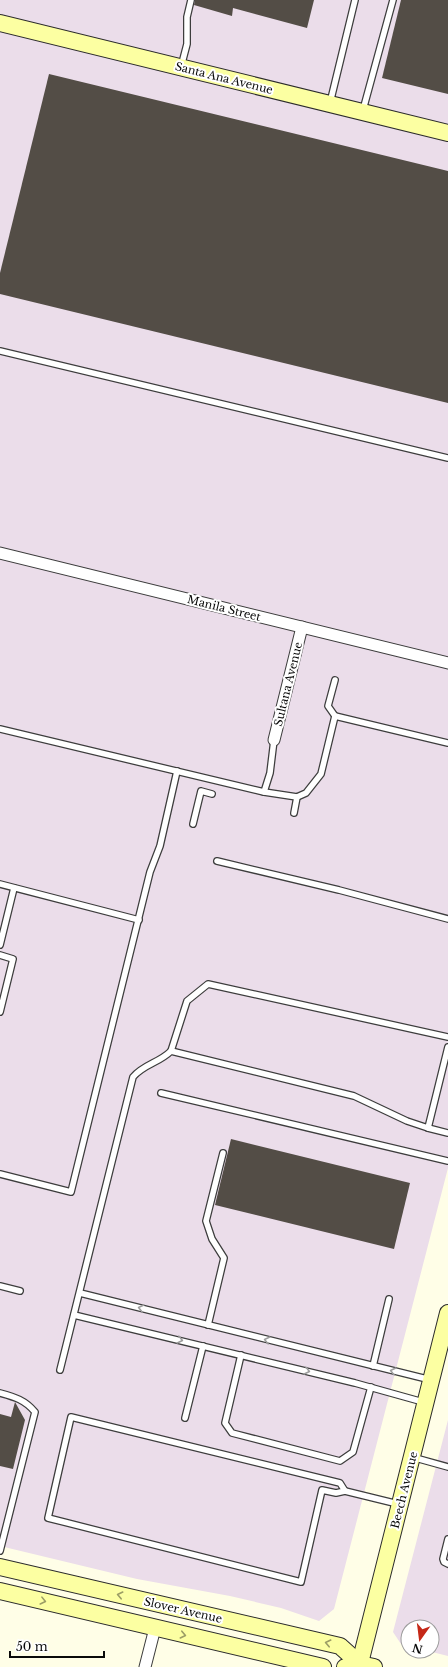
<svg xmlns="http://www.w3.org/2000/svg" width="448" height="1667" viewBox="0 0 448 1667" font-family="'Libre Baskerville',serif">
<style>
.industrial{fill:#ebddea}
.building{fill:#534d46}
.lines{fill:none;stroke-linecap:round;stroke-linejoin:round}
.lane-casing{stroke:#3d3d3d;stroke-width:8}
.street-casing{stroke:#3d3d3d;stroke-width:13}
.secondary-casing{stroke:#2c2c2c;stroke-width:18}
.lane{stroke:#fff;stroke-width:5.5}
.street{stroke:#fff;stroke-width:11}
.secondary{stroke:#fcffa2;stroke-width:16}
.oneway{stroke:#9d9d9d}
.oneway2{stroke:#9b9d65}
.labels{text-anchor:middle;stroke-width:4;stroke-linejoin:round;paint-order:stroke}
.street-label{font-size:11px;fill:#0a0a0a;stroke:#fff}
</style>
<rect width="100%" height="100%" fill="#fffee7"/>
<!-- industrial -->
<g class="industrial">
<polygon points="0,0 448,0 448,1168 334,1609 319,1621 281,1608 230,1596 137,1579 0,1546"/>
<polygon points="448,1420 448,1656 428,1651 432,1651 432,1627 408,1627 408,1646 401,1644 393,1632"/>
</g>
<!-- building -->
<g class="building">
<polygon points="195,0 314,0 307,28 233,8 232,16 194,5"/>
<polygon points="401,0 448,0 448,94 382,78"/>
<polygon points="49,74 448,171 448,403 0,294 0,273"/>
<polygon points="231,1139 410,1183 394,1249 215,1205"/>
<polygon points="15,1402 25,1420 13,1469 0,1466 0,1414 11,1417"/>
</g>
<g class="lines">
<!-- lane casing -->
<g class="lane-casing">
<g id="lane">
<polyline points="181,67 187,44 187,17 191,0"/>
<polyline points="330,103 355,0"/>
<polyline points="363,110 393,0"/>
<polyline points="0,351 448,458"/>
<polyline points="335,716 328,706 335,680"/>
<polyline points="0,729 264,792 297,797 306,793 321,774 335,716 448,743"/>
<polyline points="264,792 270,773 274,740"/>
<polyline points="294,813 297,797"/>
<polyline points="193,824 201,791 212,794"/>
<polyline points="217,861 339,890 448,919"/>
<polyline points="0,884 139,920"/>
<polyline points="0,945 14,888"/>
<polyline points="0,955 13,959 0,1012"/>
<polyline points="171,1051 187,1001 208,984 448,1037"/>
<polyline points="161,1093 448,1161"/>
<polyline points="428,1128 448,1133"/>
<polyline points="0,1174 71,1192 150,872 160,846 177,771"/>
<polyline points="0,1286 20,1291"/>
<polyline points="80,1293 431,1380"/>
<polyline points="74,1315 355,1383 423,1402"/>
<polyline points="208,1325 224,1258 212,1239 206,1221 223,1153"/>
<polyline points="241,1355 225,1423 232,1433 340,1461 353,1452 371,1387"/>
<polyline points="373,1366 389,1299"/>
<path d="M60 1370 133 1077C144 1064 159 1063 171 1051L354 1096 407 1121 428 1128 448 1047"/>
<path d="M0 1393C15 1397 25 1400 35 1412L0 1551"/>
<polygon points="71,1417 340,1483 345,1491 336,1493 322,1490 301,1582 48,1518"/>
<polyline points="185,1418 203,1346"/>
<polyline points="412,1457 448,1467"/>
<polyline points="345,1491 398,1504"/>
<polyline points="448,1539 443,1559 444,1562 448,1564"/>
</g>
</g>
<!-- street casing -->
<g class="street-casing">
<g id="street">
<polyline points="0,553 448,663"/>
<polyline points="274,740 302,627"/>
<polyline points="145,1667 155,1628"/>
</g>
</g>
<!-- secondary casing -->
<g class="secondary-casing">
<g id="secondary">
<polyline points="0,23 448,133"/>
<polyline points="0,1567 340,1646 360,1664"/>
<polyline points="0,1591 323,1667"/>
<polyline points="345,1667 360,1664 374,1667"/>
<polyline points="359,1667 448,1313"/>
</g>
</g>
<!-- lane -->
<use href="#lane" class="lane"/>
<!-- street -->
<use href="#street" class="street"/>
<!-- secondary -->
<use href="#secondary" class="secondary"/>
</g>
<!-- one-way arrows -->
<defs><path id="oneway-chevron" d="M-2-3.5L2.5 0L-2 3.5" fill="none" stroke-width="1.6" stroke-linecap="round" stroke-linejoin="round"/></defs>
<g class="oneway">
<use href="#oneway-chevron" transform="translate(141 1308) rotate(-166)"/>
<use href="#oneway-chevron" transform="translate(180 1340) rotate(14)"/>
<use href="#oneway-chevron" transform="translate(267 1340) rotate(-166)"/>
<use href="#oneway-chevron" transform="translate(307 1371) rotate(14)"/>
<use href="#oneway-chevron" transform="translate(393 1371) rotate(-166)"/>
</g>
<g class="oneway2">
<use href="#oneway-chevron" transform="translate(120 1595) rotate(-167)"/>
<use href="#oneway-chevron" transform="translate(43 1601) rotate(14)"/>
<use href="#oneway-chevron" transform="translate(183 1635) rotate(13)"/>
<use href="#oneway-chevron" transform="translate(328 1643) rotate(-167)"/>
</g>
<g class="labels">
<!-- street labels -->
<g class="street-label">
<text transform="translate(224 78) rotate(14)" y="4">Santa Ana Avenue</text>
<text transform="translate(224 608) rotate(14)" y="4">Manila Street</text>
<text transform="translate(288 684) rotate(-76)" y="4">Sultana Avenue</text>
<text transform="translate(404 1490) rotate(-76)" y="4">Beech Avenue</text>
<text transform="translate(183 1610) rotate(13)" y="4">Slover Avenue</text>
</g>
</g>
<!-- north arrow -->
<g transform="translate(420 1639) rotate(194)"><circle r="19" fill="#ffffff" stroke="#9d9d9d"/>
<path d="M0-3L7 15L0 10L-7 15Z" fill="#c52817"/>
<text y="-6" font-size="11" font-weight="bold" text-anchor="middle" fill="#0a0a0a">N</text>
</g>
<!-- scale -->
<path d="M10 1651v6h94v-6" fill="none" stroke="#0a0a0a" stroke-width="2"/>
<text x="16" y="1651" font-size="12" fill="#0a0a0a" stroke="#ffffff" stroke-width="3" paint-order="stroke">50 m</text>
</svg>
